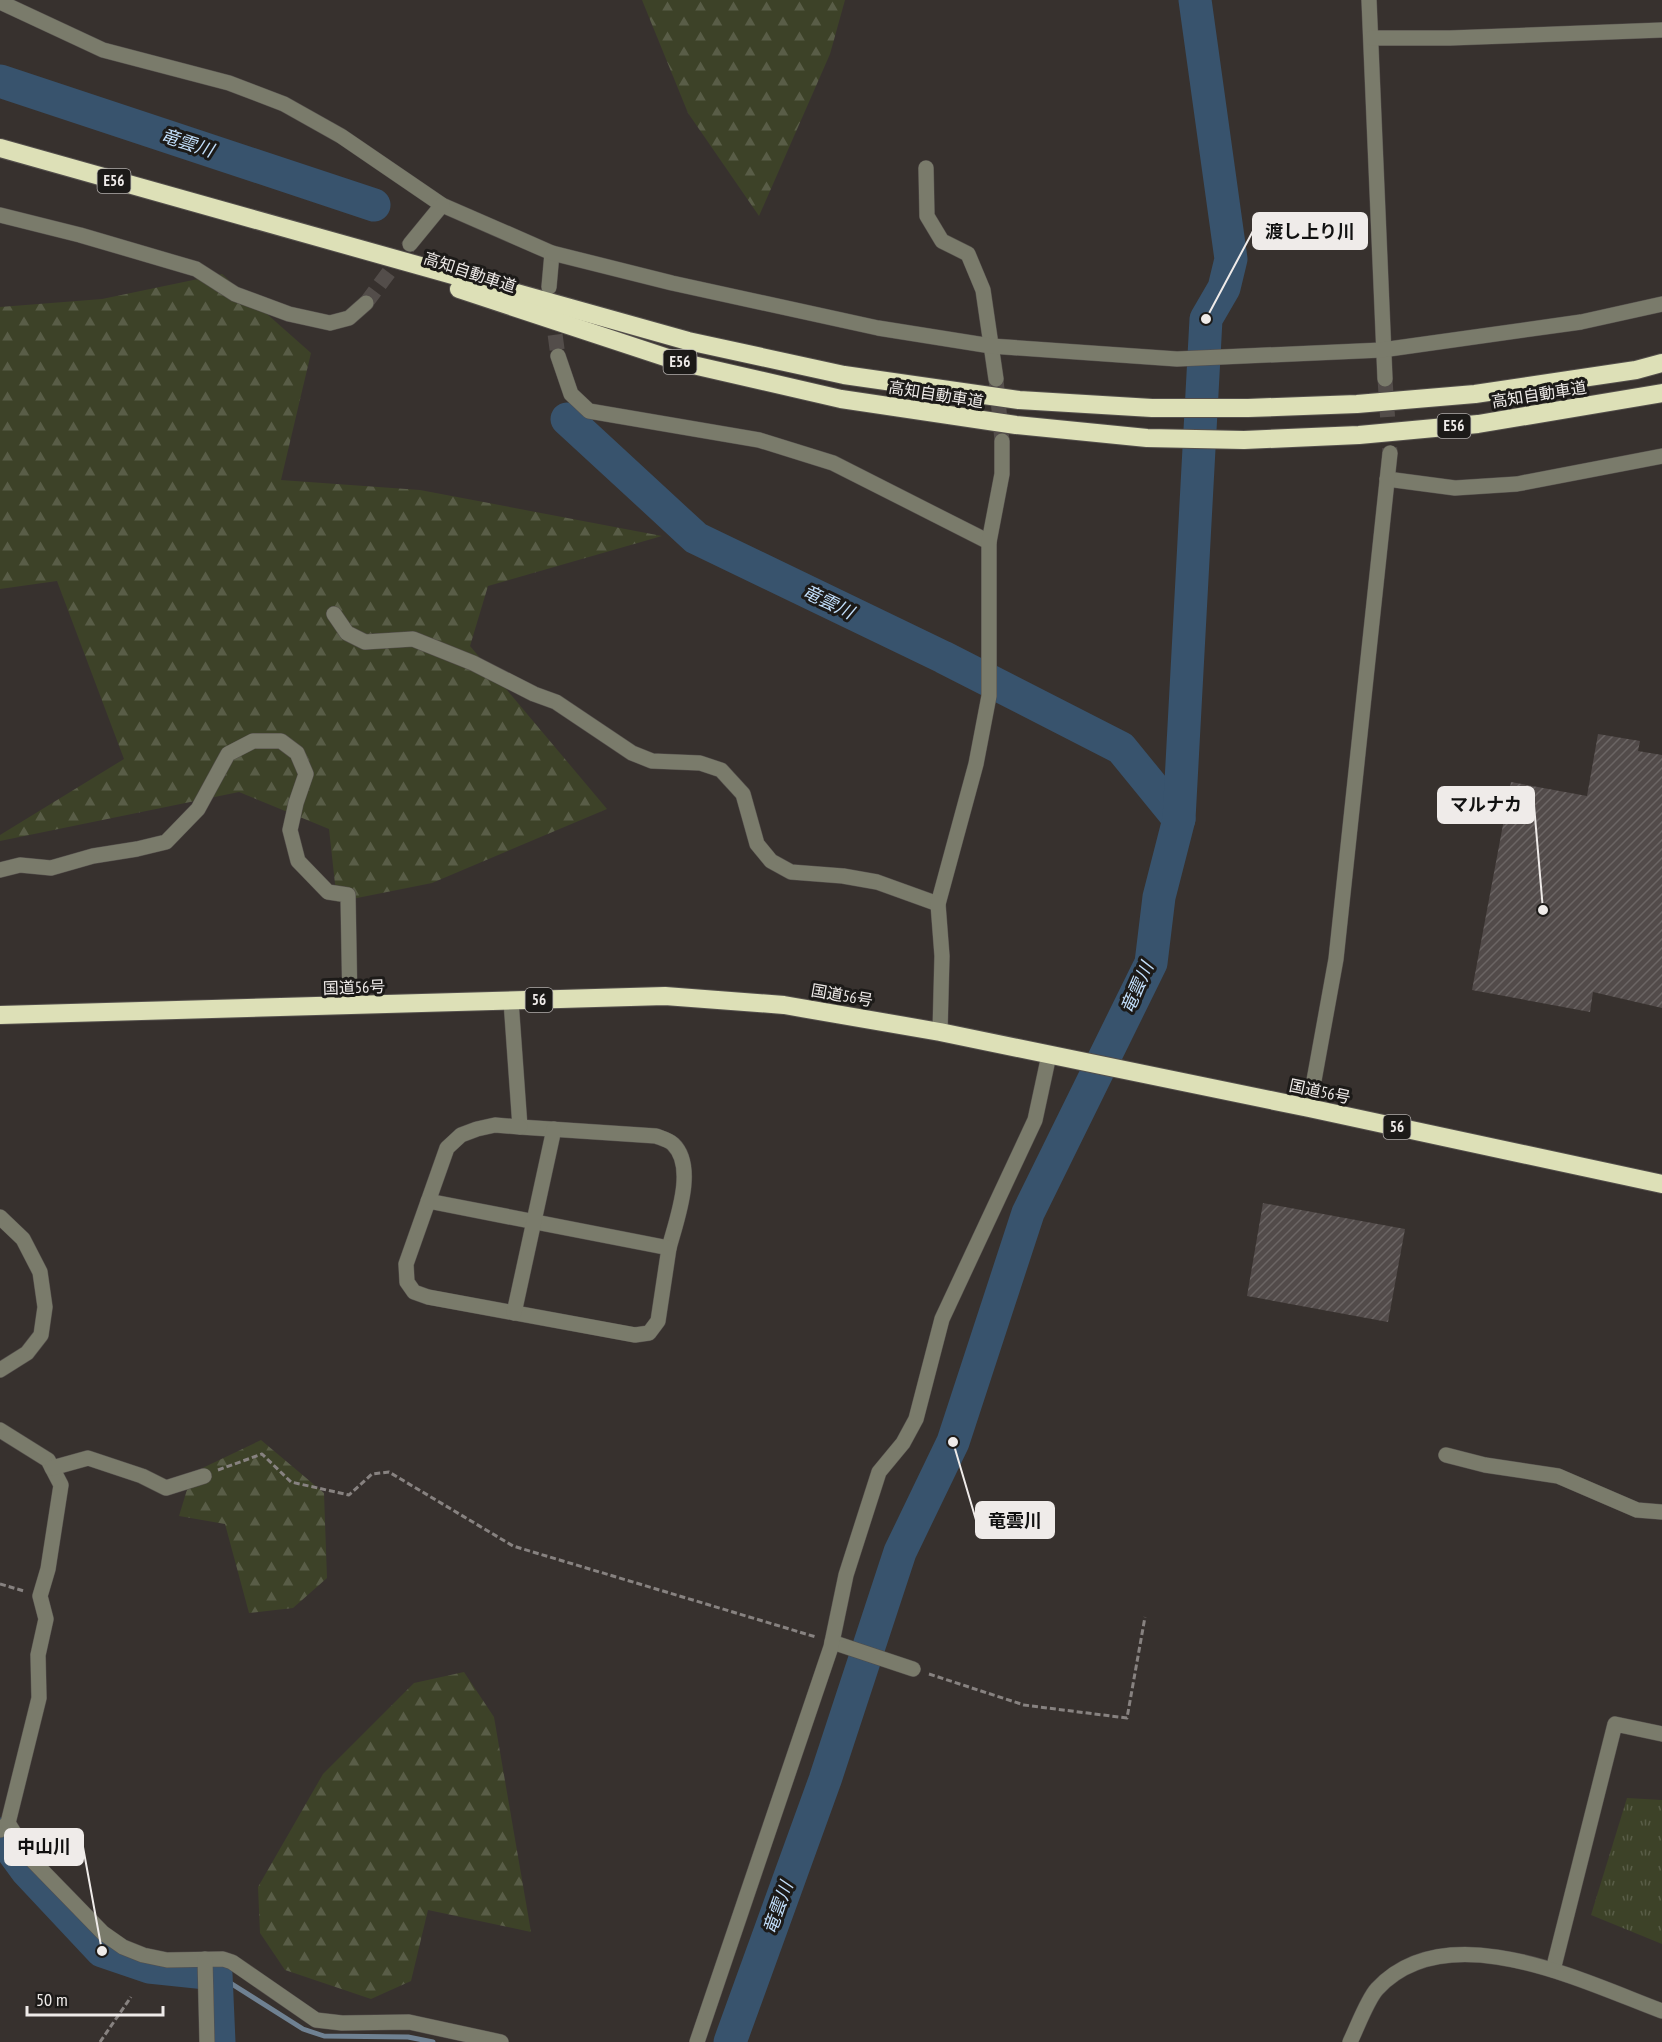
<svg xmlns="http://www.w3.org/2000/svg" width="1662" height="2042" viewBox="0 0 1662 2042" font-family="'PT Sans Narrow','Noto Sans JP',sans-serif">
<style>
.forest{fill:url(#forest-firs)}
.park{fill:url(#park-tufts)}
.lines{fill:none;stroke-linecap:round;stroke-linejoin:round}
.stream{stroke:#6f8192;stroke-width:5}
.river{stroke:#38536d;stroke-width:33}
.building{fill:url(#building-hatch)}
.minor-tunnel{stroke:#534d4a;stroke-width:15;stroke-dasharray:15 8;stroke-linecap:butt}
.minor-casing{stroke:#544f4c;stroke-width:16}
.highway-casing{stroke:#544f4c;stroke-width:20}
.path{stroke:#878280;stroke-width:3;stroke-dasharray:6 3;stroke-linecap:butt}
.minor{stroke:#7a7b6b;stroke-width:15}
.highway{stroke:#dde0b7;stroke-width:18}
.labels{text-anchor:middle;stroke-width:6;stroke-linejoin:round;paint-order:stroke}
.shield{fill:#1c1a18;stroke:#b0acaa;stroke-width:1.5}
.shield-label{font-size:15px;font-weight:bold;fill:#efebe9}
.street-label{font-size:16px;fill:#efebe9;stroke:#1c1a18}
.water-label{font-size:18px;font-style:italic;fill:#c2dffb;stroke:#1c1a18}
.leader{fill:none;stroke:#efebe9;stroke-width:2}
.callout-dot{fill:#efebe9;stroke:#1c1a18;stroke-width:2}
.callout{fill:#efebe9;stroke:#efebe9;stroke-width:2}
.callout-label{font-size:18px;text-anchor:middle;font-weight:bold;fill:#111}
</style>
<defs>
<pattern id="forest-firs" width="22" height="20" patternUnits="userSpaceOnUse" patternTransform="scale(1.5)"><rect width="22" height="20" fill="#3d4228"/><path d="M5 1l3.5 6h-7zM16 11l3.5 6h-7z" fill="#595d47"/></pattern>
<pattern id="park-tufts" width="24" height="20" patternUnits="userSpaceOnUse" patternTransform="scale(1.5)"><rect width="24" height="20" fill="#3d4228"/><path d="M3 7l-1-3M5 7V3M7 7l1-3M15 17l-1-3M17 17v-4M19 17l1-3" fill="none" stroke="#595d47"/></pattern>
<pattern id="building-hatch" width="6" height="6" patternUnits="userSpaceOnUse" patternTransform="scale(1.5)"><rect width="6" height="6" fill="#524b4a"/><path d="M-1 1l2-2M0 6l6-6M5 7l2-2" fill="none" stroke="#6b6564"/></pattern>
</defs>
<rect width="100%" height="100%" fill="#37312e"/>
<!-- forest -->
<g class="forest">
<polygon points="642,0 845,0 830,54 759,216 688,113"/>
<polygon points="222,274 311,353 281,480 420,490 662,536 488,586 470,646 607,809 432,883 337,902 329,829 239,792 0,841 0,835 124,759 57,581 0,589 0,307 102,299"/>
<polygon points="261,1440 324,1493 327,1578 293,1608 249,1613 225,1524 179,1516 192,1473"/>
<polygon points="464,1672 494,1717 531,1932 428,1910 411,1981 371,1999 285,1970 260,1933 258,1887 323,1774 414,1683"/>
</g>
<!-- park -->
<polygon class="park" points="1627,1798 1662,1800 1662,1944 1591,1915"/>
<g class="lines">
<!-- stream -->
<polyline class="stream" points="216,1974 303,2029 324,2036 408,2037 433,2042"/>
<!-- river -->
<g class="river">
<polyline points="0,81 374,205"/>
<polyline points="567,419 696,538 943,657 1121,748 1179,819"/>
<polyline points="0,1834 27,1871 102,1951 149,1967 216,1974 219,2042"/>
<polyline points="730,2042 825,1780 900,1552 953,1442 1028,1213 1151,963 1159,897 1179,819 1206,319 1224,288 1231,259 1195,0"/>
</g>
</g>
<!-- building -->
<g class="building">
<polygon points="1598,734 1640,741 1638,751 1662,755 1662,1008 1593,992 1590,1012 1472,990 1511,782 1587,796"/>
<polygon points="1263,1203 1405,1229 1388,1322 1247,1296"/>
</g>
<g class="lines">
<!-- minor-tunnel -->
<g class="minor-tunnel">
<polyline points="366,303 410,244"/>
<polyline points="552,312 558,356"/>
<polyline points="996,379 1002,441"/>
<polyline points="1385,379 1390,453"/>
</g>
<!-- minor casing -->
<g class="minor-casing">
<g id="minor">
<polyline points="1369,0 1385,379"/>
<polyline points="0,2 103,50 229,83 284,104 341,136 442,205 552,253 549,287"/>
<polyline points="1372,38 1450,38 1662,30"/>
<polyline points="926,168 927,216 942,241 968,254 983,290 996,379"/>
<polyline points="0,215 80,235 196,269 235,294 289,314 330,323 349,318 366,303"/>
<polyline points="410,244 442,205"/>
<polyline points="552,253 672,283 878,328 991,346 1177,359 1382,350 1581,322 1662,304"/>
<polyline points="558,356 571,394 589,411 759,440 833,463 989,542"/>
<polyline points="1387,479 1455,488 1517,484 1662,456"/>
<polyline points="334,614 347,633 365,642 413,639 473,663 534,694 556,702 632,753 652,761 700,763 721,770 743,794 757,844 771,861 791,872 843,876 877,882 938,904"/>
<polyline points="0,870 20,865 51,868 93,856 137,849 166,842 198,809 228,754 253,741 281,741 297,753 306,774 296,803 290,830 298,861 328,892 348,895 350,1006"/>
<path d="M511 1001 520 1127 656 1136C661 1138 669 1140 673 1144 697 1167 676 1221 669 1248"/>
<polyline points="940,1032 942,956 938,904 976,764 989,696 989,542 1002,474 1002,441"/>
<polyline points="1309,1108 1336,959 1390,453"/>
<polyline points="428,1201 669,1248 658,1321 649,1333 635,1335 428,1297 414,1292 407,1282 406,1264 447,1148 461,1135 477,1129 495,1125 520,1127"/>
<polyline points="0,1217 23,1239 40,1272 45,1307 41,1335 27,1353 0,1370"/>
<polyline points="514,1313 554,1129"/>
<polyline points="0,1430 48,1460 61,1485 48,1569 40,1596 46,1619 38,1655 39,1698 8,1823 0,1830"/>
<polyline points="1446,1455 1485,1465 1558,1476 1637,1510 1662,1512"/>
<polyline points="52,1468 88,1458 142,1476 166,1488 204,1476"/>
<polyline points="832,1642 913,1669"/>
<polyline points="8,1823 29,1857 103,1933 123,1947 143,1955 167,1960 223,1959 232,1962 316,2020 342,2023 409,2022 501,2042"/>
<polyline points="205,1959 207,2042"/>
<polyline points="1553,1970 1615,1724 1662,1734"/>
<polyline points="697,2042 831,1647 846,1575 879,1472 903,1443 916,1419 942,1319 1035,1120 1049,1055"/>
<path d="M1350 2042C1357 2028 1367 2000 1377 1989 1447 1913 1584 1982 1662 2011"/>
</g>
</g>
<!-- highway casing -->
<g class="highway-casing">
<g id="highway">
<polyline points="0,148 688,341 844,375 1019,400 1152,408 1248,408 1357,404 1475,394 1636,370 1662,363"/>
<polyline points="459,289 680,362 841,399 1016,425 1147,438 1244,440 1359,435 1478,424 1662,393"/>
<polyline points="0,1015 665,996 784,1005 940,1032 1309,1108 1662,1184"/>
</g>
</g>
<!-- path -->
<g class="path">
<polyline points="218,1470 262,1454 291,1482 349,1495 372,1474 389,1472 513,1546 816,1637"/>
<polyline points="0,1584 24,1591"/>
<polyline points="929,1674 1024,1705 1127,1718 1145,1617"/>
<polyline points="100,2042 131,1997"/>
</g>
<!-- minor -->
<use href="#minor" class="minor"/>
<!-- highway -->
<use href="#highway" class="highway"/>
</g>
<g class="labels">
<!-- shield labels -->
<g class="shield">
<rect x="97.5" y="169" width="33" height="24" rx="4.5"/>
<rect x="663.5" y="350" width="33" height="24" rx="4.5"/>
<rect x="1437.5" y="414" width="33" height="24" rx="4.5"/>
<rect x="525.5" y="988" width="27" height="24" rx="4.5"/>
<rect x="1383.5" y="1115" width="27" height="24" rx="4.5"/>
</g>
<g class="shield-label">
<text x="114" y="186">E56</text>
<text x="680" y="367">E56</text>
<text x="1454" y="431">E56</text>
<text x="539" y="1005">56</text>
<text x="1397" y="1132">56</text>
</g>
<!-- street labels -->
<g class="street-label">
<text transform="translate(470 272) rotate(18)" y="6">高知自動車道</text>
<text transform="translate(936 394) rotate(9)" y="6">高知自動車道</text>
<text transform="translate(1539 394) rotate(-9)" y="6">高知自動車道</text>
<text transform="translate(354 987) rotate(-2)" y="6">国道56号</text>
<text transform="translate(842 995) rotate(10)" y="6">国道56号</text>
<text transform="translate(1320 1091) rotate(12)" y="6">国道56号</text>
</g>
<!-- water labels -->
<g class="water-label">
<text transform="translate(187 143) rotate(18)" y="6">竜雲川</text>
<text transform="translate(828 602) rotate(26)" y="6">竜雲川</text>
<text transform="translate(1137 988) rotate(-66)" y="6">竜雲川</text>
<text transform="translate(778 1908) rotate(-70)" y="6">竜雲川</text>
</g>
</g>
<!-- callouts -->
<path class="leader" d="M1206 319L1253 231M1543 910L1534 805M953 1442L976 1520M102 1951L83 1847"/>
<g class="callout-dot">
<circle cx="1206" cy="319" r="6"/>
<circle cx="1543" cy="910" r="6"/>
<circle cx="953" cy="1442" r="6"/>
<circle cx="102" cy="1951" r="6"/>
</g>
<g class="callout">
<rect x="1253" y="213" width="114" height="36" rx="6"/>
<rect x="1438" y="787" width="96" height="36" rx="6"/>
<rect x="976" y="1502" width="78" height="36" rx="6"/>
<rect x="5" y="1829" width="78" height="36" rx="6"/>
</g>
<g class="callout-label">
<text x="1310" y="238">渡し上り川</text>
<text x="1486" y="811">マルナカ</text>
<text x="1015" y="1527">竜雲川</text>
<text x="44" y="1853">中山川</text>
</g>
<!-- scale -->
<path d="M27 2006v9h136v-9" fill="none" stroke="#efebe9" stroke-width="3"/>
<text x="36" y="2006" font-size="18" fill="#efebe9" stroke="#1c1a18" stroke-width="4.5" paint-order="stroke">50 m</text>
</svg>
